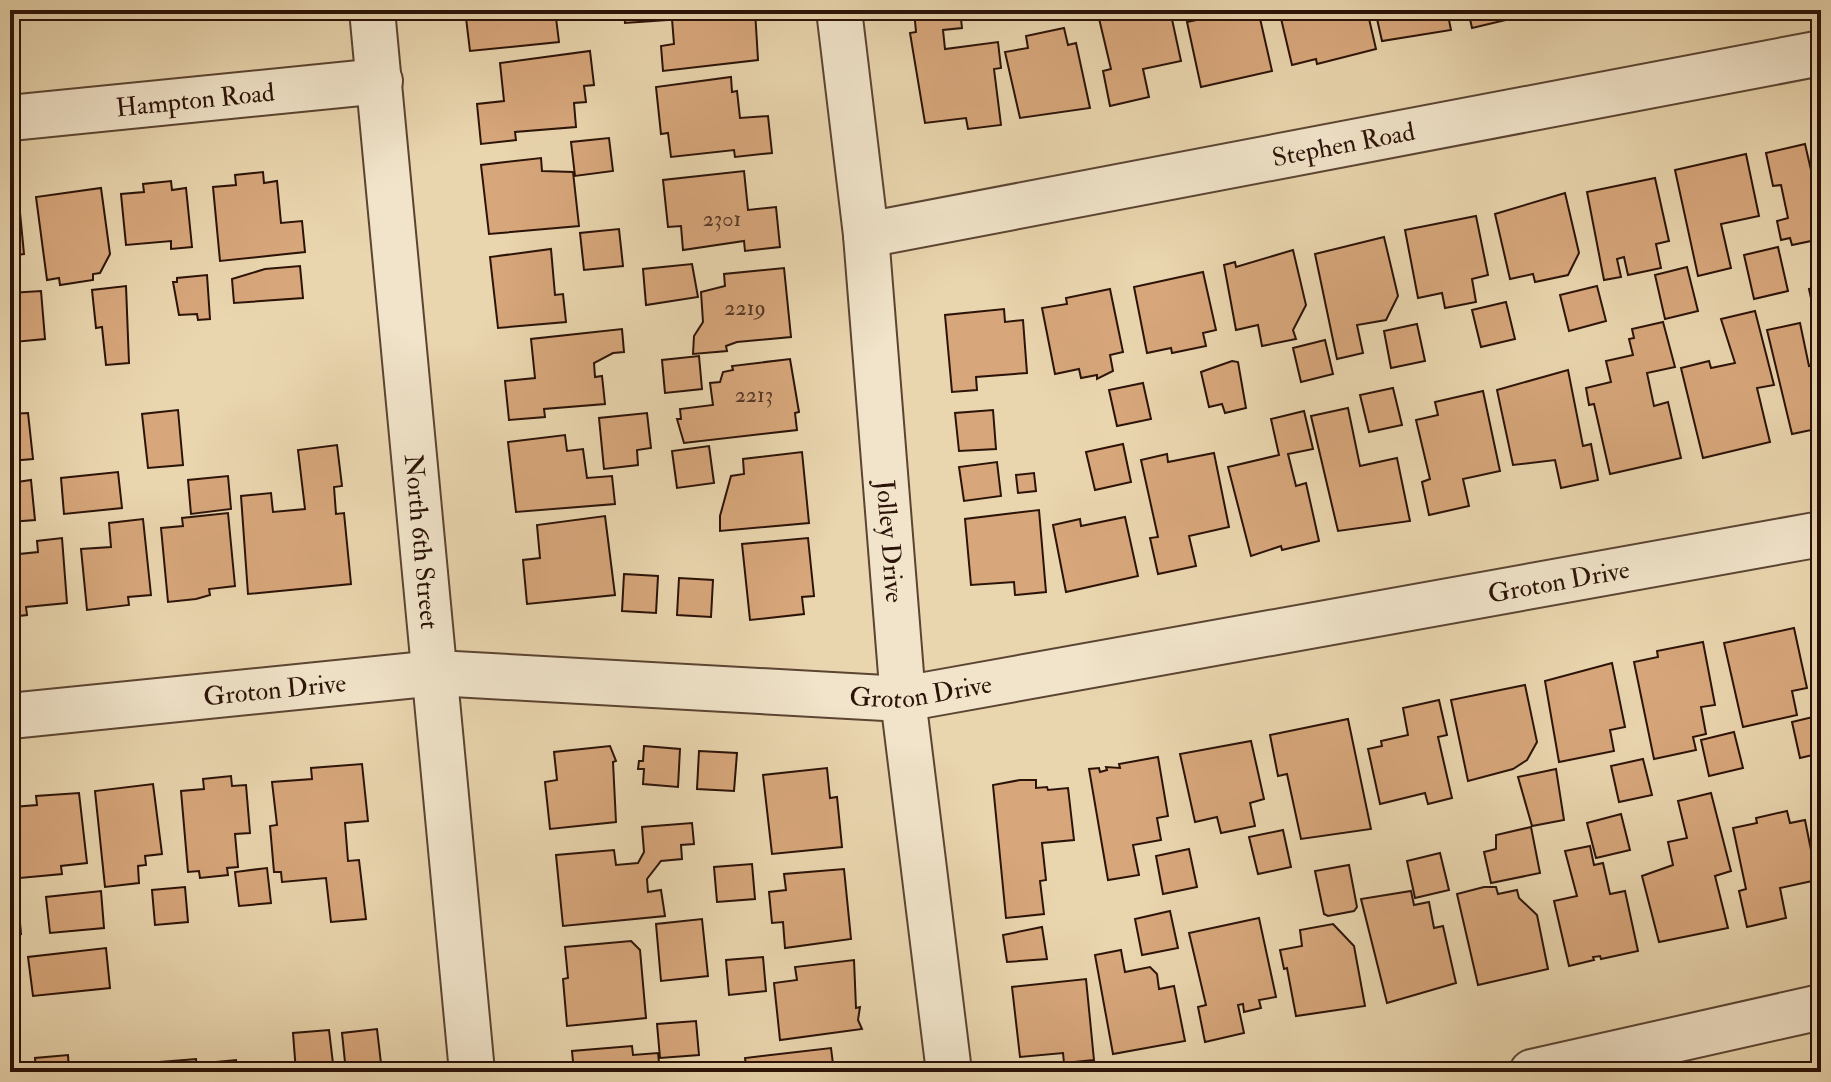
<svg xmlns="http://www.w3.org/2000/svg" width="1831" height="1082" viewBox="0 0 1831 1082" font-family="'IM FELL Double Pica',serif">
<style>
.building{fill:#d7a67b;stroke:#2c1308;stroke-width:2}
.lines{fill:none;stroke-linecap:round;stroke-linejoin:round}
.minor-casing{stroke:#5b4432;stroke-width:48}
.minor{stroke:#f1e4ca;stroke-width:44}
.labels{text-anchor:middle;stroke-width:8;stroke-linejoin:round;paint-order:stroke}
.number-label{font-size:22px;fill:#573825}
.street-label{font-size:26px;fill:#2c1308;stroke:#f1e4ca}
</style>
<rect width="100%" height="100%" fill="#e9d5ae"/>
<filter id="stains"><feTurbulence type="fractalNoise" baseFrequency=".0025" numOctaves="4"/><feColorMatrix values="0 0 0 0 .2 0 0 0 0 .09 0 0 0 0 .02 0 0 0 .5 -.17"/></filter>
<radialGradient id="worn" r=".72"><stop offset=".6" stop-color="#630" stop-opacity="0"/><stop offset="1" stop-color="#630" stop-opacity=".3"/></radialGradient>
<!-- building -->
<g class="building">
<polygon points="496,10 555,10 559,42 470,51 466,18 496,15"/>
<polygon points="624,10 666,10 667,20 625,23"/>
<polygon points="683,10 755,10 758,60 663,71 661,46 674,44 672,19"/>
<polygon points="914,10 960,10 962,28 943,30 945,49 998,42 1001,68 994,69 1001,125 968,129 966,118 925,123 910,33 916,32"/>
<polygon points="1045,10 1081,10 1081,11 1053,20 1047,19"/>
<polygon points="1097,10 1170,10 1181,61 1143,69 1149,97 1110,106 1103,71 1111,69"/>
<polygon points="1209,10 1251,10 1259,14 1272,71 1201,87 1187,22 1211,17"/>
<polygon points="1279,10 1367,10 1376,49 1317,64 1316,59 1292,65"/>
<polygon points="1375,10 1447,10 1451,30 1382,41"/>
<polygon points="1468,10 1508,10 1510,19 1472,28"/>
<polygon points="1064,28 1068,45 1076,43 1090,108 1020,118 1005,52 1028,48 1026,36"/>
<polygon points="590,51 594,85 584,86 586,102 574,103 576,127 515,132 516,140 481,144 477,104 504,101 500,63"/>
<polygon points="731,77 732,92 737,91 740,118 768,116 772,153 735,157 734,150 671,157 668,133 661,134 656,87"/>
<polygon points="609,138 613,171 575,176 571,142"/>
<polygon points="1805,144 1811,170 1821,168 1821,268 1816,240 1792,245 1790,238 1781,240 1777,221 1788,218 1781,185 1773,186 1766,153"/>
<polygon points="1746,154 1759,216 1721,224 1731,268 1698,276 1675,170"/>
<polygon points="541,158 542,171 573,172 579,226 489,234 481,165"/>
<polygon points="744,171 748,210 776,207 780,247 745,251 744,241 683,250 681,226 668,227 663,180"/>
<polygon points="263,172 264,183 277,181 281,223 302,221 305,252 220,261 213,187 236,185 235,175"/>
<polygon points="1655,178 1669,241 1656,244 1661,268 1628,275 1624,257 1617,259 1621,277 1604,280 1587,192"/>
<polygon points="171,181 172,190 186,188 192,247 171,249 171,241 126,245 121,194 144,192 143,184"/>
<polygon points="101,188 110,254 100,273 93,274 93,280 60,285 59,278 47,280 36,197"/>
<polygon points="1565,193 1579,253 1568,275 1535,282 1533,274 1510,279 1495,214"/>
<polygon points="19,202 24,254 15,255 16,267 10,267 10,203"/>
<polygon points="1476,216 1488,275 1472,279 1476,302 1445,308 1442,293 1418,298 1405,230"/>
<polygon points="619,229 623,266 584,270 580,233"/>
<polygon points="1384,237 1398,296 1386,320 1357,325 1363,353 1337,359 1315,254"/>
<polygon points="1778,247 1788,291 1754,299 1744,255"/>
<polygon points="551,249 555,295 563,294 566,322 498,328 490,257"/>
<polygon points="1293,250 1306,305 1293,330 1296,339 1262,346 1258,325 1236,330 1224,265 1235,262 1236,267"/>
<polygon points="692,264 698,297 646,305 643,269"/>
<polygon points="300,266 303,298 234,303 232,279 265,269"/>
<polygon points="1687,267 1698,311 1665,319 1655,275"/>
<polygon points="784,268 791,337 737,342 726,346 727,351 693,354 694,336 703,322 701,292 725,286 724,274"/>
<polygon points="1203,272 1216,330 1203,333 1206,346 1172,353 1171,348 1147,353 1134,287"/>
<polygon points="207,275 210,319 198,320 197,314 179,315 173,282 177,282 177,278"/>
<polygon points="126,286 129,363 106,365 102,327 96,328 92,290"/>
<polygon points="1597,286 1606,321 1569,331 1560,295"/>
<polygon points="1821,286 1821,335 1819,335 1809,289"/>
<polygon points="1110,289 1123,352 1110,355 1113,371 1097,379 1097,375 1081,378 1079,369 1055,374 1042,308 1067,304 1066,298"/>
<polygon points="41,291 45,339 14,342 10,293"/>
<polygon points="1506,302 1515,339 1481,347 1472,310"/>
<polygon points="1004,309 1005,322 1023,320 1027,373 976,377 977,390 952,392 945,315"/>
<polygon points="1755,311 1774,385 1757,388 1770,442 1703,458 1681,368 1709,361 1711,368 1735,363 1721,319"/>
<polygon points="1663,322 1675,367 1647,373 1654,406 1668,402 1681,458 1610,474 1594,404 1589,405 1586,388 1611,382 1606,361 1633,355 1629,339 1634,338 1632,329"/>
<polygon points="1800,323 1809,366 1821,364 1821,428 1792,434 1767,330"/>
<polygon points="1417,324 1425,361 1391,368 1384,331"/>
<polygon points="622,329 624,352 613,353 594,363 595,377 602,376 605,404 544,409 545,417 509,420 505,381 535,378 531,339"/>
<polygon points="1325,340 1333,374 1301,382 1293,348"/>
<polygon points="699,356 702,389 665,393 662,360"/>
<polygon points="790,359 799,412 795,413 797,430 684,443 677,419 681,419 680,409 713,405 710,383 720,382 723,372 733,370 732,366"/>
<polygon points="1232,361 1238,362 1246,408 1225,413 1222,404 1209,407 1201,372"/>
<polygon points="1568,370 1583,446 1591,444 1598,480 1561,488 1555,460 1513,465 1497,390"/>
<polygon points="1143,383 1151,419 1117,426 1109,390"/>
<polygon points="1393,388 1402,425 1369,432 1360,395"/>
<polygon points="1483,391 1500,471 1463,479 1469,506 1429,515 1422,482 1430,479 1416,420 1438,415 1435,402"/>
<polygon points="1348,408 1360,466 1397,458 1410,521 1338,531 1311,416"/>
<polygon points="178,410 183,465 148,468 142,414"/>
<polygon points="993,410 996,449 959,451 955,413"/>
<polygon points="1304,411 1313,449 1288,454 1296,486 1306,483 1319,541 1282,550 1281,546 1251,556 1228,467 1279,455 1271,419"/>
<polygon points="28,413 33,459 10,461 10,414"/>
<polygon points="647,413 651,448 637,450 638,465 604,469 599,418"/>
<polygon points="565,435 567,451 583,449 587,478 612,476 615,504 516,512 508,442"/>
<polygon points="1123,444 1131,482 1095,490 1086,452"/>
<polygon points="337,445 342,486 334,487 336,514 344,513 351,584 248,594 241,496 271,493 273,512 305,509 298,450"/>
<polygon points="709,446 714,483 677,488 672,451"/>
<polygon points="802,452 809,523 720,531 720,516 731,476 744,474 743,459"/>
<polygon points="1214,453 1229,527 1189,536 1196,566 1158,574 1150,538 1158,537 1141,460 1167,454 1168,462"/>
<polygon points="997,462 1001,496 964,501 959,467"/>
<polygon points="118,472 122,508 64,514 61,478"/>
<polygon points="1034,473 1036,491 1018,493 1016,475"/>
<polygon points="228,476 231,509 191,514 188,480"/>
<polygon points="31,480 35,520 10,522 10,483"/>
<polygon points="1039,510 1046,592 1015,595 1014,582 971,585 965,519"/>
<polygon points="228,513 235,586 209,589 210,595 196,599 168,602 161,528 183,526 182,518"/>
<polygon points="605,516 615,595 527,604 523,560 540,558 537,525"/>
<polygon points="1125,517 1138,576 1066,592 1053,525 1080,519 1081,526"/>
<polygon points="143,519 151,595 128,597 129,605 87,610 81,549 111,547 109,523"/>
<polygon points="62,538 67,603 26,607 27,615 10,617 10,555 38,552 37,541"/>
<polygon points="808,538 814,596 802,597 804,614 750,620 742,544"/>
<polygon points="624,574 658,576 656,613 622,611"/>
<polygon points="679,578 713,580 711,617 677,615"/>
<polygon points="1821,617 1821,656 1813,618"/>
<polygon points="1794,628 1807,688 1792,691 1797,715 1743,727 1724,643"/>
<polygon points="1703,642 1715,705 1701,707 1706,734 1693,737 1696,750 1654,759 1634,662 1658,657 1657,651"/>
<polygon points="1612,663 1625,727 1610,730 1614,751 1559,762 1545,681"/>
<polygon points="1525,685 1537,742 1527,760 1513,769 1468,781 1451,700"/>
<polygon points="1439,700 1447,735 1438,737 1452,798 1428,804 1425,793 1380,804 1368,749 1382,746 1381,741 1408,735 1403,708"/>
<polygon points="1821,715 1821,753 1800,758 1792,722"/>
<polygon points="1348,719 1371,829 1301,839 1287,774 1278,776 1270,735"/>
<polygon points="1734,732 1743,768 1709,776 1701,740"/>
<polygon points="1251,741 1264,799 1250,803 1255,826 1221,833 1217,817 1195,822 1180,754"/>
<polygon points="610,746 616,761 613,762 616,822 550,829 545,782 557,780 554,752"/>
<polygon points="644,746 680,749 678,787 643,784 644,769 638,769 639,761 643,761"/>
<polygon points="699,751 737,753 734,791 697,789"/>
<polygon points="1158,757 1168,816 1157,818 1161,840 1133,845 1139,875 1108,880 1089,769 1099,768 1100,772 1107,770 1106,767 1120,768 1119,764"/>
<polygon points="1643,759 1652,795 1619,802 1611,766"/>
<polygon points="362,764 368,821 345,823 348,861 359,860 366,919 331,922 326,878 282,882 281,872 274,872 270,826 277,825 272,782 312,779 311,768"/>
<polygon points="827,768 830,798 837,797 842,847 772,854 763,775"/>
<polygon points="1556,769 1564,820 1532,826 1518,777"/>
<polygon points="231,776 232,786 246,785 250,833 235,834 238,867 227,868 228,875 200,878 199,871 188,872 181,791 204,789 203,779"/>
<polygon points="1020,780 1036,780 1036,788 1047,787 1048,790 1068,788 1074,840 1042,843 1046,880 1040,881 1044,914 1006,918 993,785"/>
<polygon points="153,784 162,854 145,856 146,865 138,866 139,883 105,887 95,791"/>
<polygon points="79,793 87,863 61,866 62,874 20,878 13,807 37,805 36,796"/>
<polygon points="1711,793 1731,871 1715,876 1728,928 1659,942 1642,876 1673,865 1668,842 1687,838 1678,801"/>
<polygon points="1787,811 1790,823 1805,820 1817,880 1780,888 1786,918 1747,927 1739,891 1746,889 1733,828 1757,823 1756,818"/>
<polygon points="1621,814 1630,850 1596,858 1587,823"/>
<polygon points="692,823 694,844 681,845 682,859 661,861 647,879 648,892 661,890 665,916 563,926 556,855 614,850 616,865 638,863 644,852 642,827"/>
<polygon points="1531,827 1540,873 1491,883 1484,852 1496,849 1496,835"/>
<polygon points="1283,830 1291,867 1258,874 1249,837"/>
<polygon points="1590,846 1594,865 1603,863 1610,894 1625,891 1638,951 1601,959 1600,956 1593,957 1594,960 1569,966 1554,901 1577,896 1565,851"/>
<polygon points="1189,849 1197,887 1163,894 1156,856"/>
<polygon points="1440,853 1449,890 1415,898 1407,861"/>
<polygon points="752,864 755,899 717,902 714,867"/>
<polygon points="1349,865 1357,907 1354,911 1328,916 1324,914 1315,871"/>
<polygon points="267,868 271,903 239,906 235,872"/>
<polygon points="844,869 851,939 785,948 783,922 772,923 769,892 786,890 784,874"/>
<polygon points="185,887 188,922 155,925 152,890"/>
<polygon points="1484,887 1496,887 1498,894 1517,890 1519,898 1537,915 1548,969 1478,985 1457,894"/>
<polygon points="101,891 104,928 50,933 46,897"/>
<polygon points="1411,891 1414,905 1429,902 1434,928 1443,926 1456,983 1387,1003 1361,899"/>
<polygon points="10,898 18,900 21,934 10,935"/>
<polygon points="1170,911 1178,948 1142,955 1135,919"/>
<polygon points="1259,918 1276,997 1259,1000 1261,1008 1244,1012 1243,1004 1238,1005 1244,1033 1205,1042 1198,1007 1206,1005 1189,933"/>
<polygon points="702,919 708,976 661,981 656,924"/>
<polygon points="1333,924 1354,946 1365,1006 1296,1016 1287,968 1284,969 1280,950 1302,946 1300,930"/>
<polygon points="1042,927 1047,959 1007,962 1003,935"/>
<polygon points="631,941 640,950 646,1018 567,1026 563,979 568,978 565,947"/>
<polygon points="106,948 110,988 33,996 28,957"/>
<polygon points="1121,950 1125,972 1150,967 1157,974 1159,989 1174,986 1185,1041 1113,1054 1095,955"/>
<polygon points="763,957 766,991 729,995 726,960"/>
<polygon points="854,960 856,1008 860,1007 858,1020 862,1029 780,1040 774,983 797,980 795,967"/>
<polygon points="1086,979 1094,1060 1064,1063 1063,1053 1020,1057 1012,987"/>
<polygon points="696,1021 699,1055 660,1058 657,1024"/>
<polygon points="377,1029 382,1072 346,1072 342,1033"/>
<polygon points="329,1030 334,1072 296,1072 293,1033"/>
<polygon points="632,1046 633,1055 658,1053 660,1072 574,1072 572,1051"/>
<polygon points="831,1048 834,1072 747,1072 745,1058"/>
<polygon points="68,1055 69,1072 36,1072 35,1058"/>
<polygon points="196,1059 197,1072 161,1072 160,1062"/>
<polygon points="236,1060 237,1072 207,1072 206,1063"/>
</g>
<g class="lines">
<!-- minor casing -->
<g class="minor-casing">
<g id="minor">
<path id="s1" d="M372 10 472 1072"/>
<path id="s2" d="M839 10 866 235 903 699 949 1072"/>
<path id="s3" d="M10 118 380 81"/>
<path id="s4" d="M866 235 1821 53"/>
<path id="s5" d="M10 716 436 673 903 699 1821 534"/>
<polyline points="1532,1072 1821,1007"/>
</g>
</g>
<!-- minor -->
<use href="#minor" class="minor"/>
</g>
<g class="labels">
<!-- number labels -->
<g class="number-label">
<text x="722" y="226">2301</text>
<text x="745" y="315">2219</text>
<text x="754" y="402">2213</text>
</g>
<!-- street labels -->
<g class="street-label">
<text dy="9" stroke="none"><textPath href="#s3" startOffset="186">Hampton Road</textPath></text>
<text dy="9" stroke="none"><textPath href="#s4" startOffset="486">Stephen Road</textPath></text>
<text dy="9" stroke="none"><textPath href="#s1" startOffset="534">North 6th Street</textPath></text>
<text dy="9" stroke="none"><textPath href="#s2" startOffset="534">Jolley Drive</textPath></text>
<text dy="9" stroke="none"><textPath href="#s5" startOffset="1562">Groton Drive</textPath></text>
<text dy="9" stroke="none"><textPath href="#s5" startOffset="914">Groton Drive</textPath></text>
<text dy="9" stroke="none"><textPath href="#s5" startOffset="266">Groton Drive</textPath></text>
</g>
</g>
<!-- margin -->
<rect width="1831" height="1082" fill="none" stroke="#e9d5ae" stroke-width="40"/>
<rect x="12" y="12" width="1807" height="1058" fill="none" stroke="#2c1308" stroke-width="4"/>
<rect x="20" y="20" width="1791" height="1042" fill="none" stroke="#2c1308" stroke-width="2"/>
<rect width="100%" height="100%" filter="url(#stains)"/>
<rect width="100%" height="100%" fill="url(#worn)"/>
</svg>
